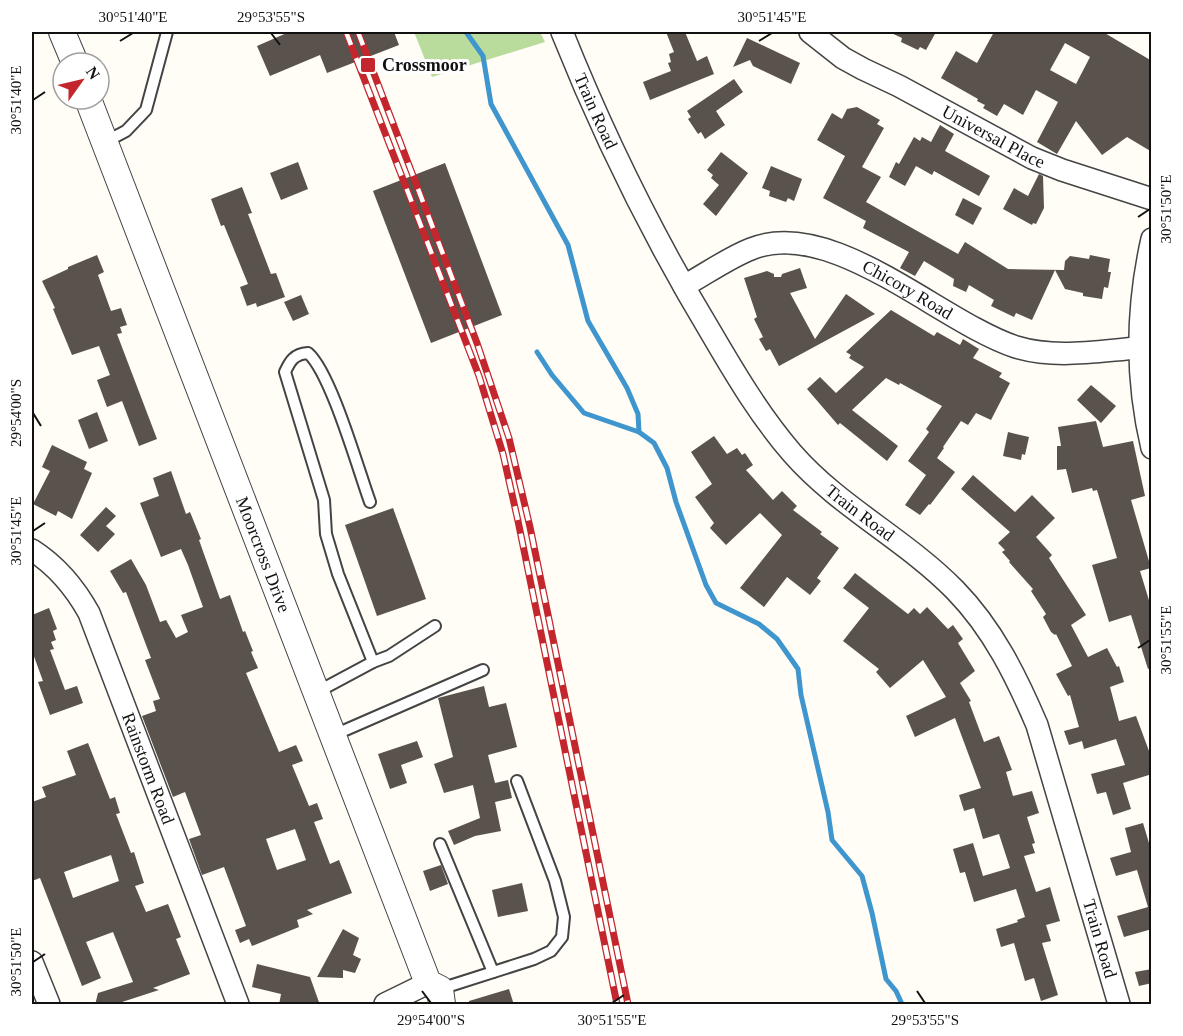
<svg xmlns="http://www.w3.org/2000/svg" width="1183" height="1036" viewBox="0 0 1183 1036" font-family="'Times New Roman',serif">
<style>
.forest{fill:#b9dc9c}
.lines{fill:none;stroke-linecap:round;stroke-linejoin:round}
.stream{stroke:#3f96cf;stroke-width:5}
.building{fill:#5a524d;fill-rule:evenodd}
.service-casing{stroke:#444;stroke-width:14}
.minor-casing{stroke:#444;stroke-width:24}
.tertiary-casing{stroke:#444;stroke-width:28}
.service{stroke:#fff;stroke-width:10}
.minor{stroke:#fff;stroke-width:21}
.tertiary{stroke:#fff;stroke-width:26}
.rail-casing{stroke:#c4262e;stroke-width:7}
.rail{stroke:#fff;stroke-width:4.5;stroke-dasharray:14;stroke-linecap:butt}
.ticks{fill:none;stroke:#111;stroke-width:2}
.poi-dot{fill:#c4262e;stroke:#fff;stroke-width:2}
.labels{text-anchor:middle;stroke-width:6;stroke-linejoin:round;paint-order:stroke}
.poi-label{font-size:18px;font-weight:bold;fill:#111;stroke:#fff;text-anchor:start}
.street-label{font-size:18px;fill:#111;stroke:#fff}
.neatline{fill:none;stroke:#111;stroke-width:2}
.ticks-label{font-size:15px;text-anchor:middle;fill:#111}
</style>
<rect width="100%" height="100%" fill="#fffdf5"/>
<!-- forest -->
<polygon class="forest" points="414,32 540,32 545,42 432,77"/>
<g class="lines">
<!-- stream -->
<g class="stream">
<polyline points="466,32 483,56 491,104 568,245 588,321 627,388 638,414 639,432 654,443 667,468 676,502 706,585 716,603 759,624 777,639 798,669 801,695 828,812 832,840 862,876 872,913 886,979 896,991 902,1004"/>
<polyline points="537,352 552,375 584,413 639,432"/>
</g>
</g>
<!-- building -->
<g class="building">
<polygon points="289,32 394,32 399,45 327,73 320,55 270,76 257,46"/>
<polygon points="666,32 685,32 697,61 707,56 714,74 650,100 643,82 671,71 668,63 671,62 669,54 674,52"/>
<polygon points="889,32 936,32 926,50 920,47 918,50 901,42 902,38"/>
<path d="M994 32H1103L1152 61V152L1127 137 1102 155 1076 121 1057 154 1037 142 1058 102 1036 90 1023 115 1004 104 997 116 983 108 985 105 977 101 978 99 941 78 956 51 977 63ZM1065 43 1090 57 1076 84 1050 70Z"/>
<polygon points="747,38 800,63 791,84 753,66 750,60 733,67"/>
<polygon points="734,79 743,92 716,111 725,125 705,139 701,132 698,134 688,119 691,117 687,111"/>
<polygon points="857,107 880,120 877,124 884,128 862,167 881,177 866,202 958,254 965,242 1008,269 1064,270 1065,261 1070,256 1089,259 1090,255 1110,259 1108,272 1111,272 1108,288 1104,287 1102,299 1083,296 1083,293 1065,289 1055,270 1032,320 1016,313 1014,317 991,306 994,300 969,285 966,292 953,286 954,279 924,261 915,276 900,268 909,252 863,228 866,221 823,198 845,156 817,140 832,113 842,119 847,109"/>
<polygon points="940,125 954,134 945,151 990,176 979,196 934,171 932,175 916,166 905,186 889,177 896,162 899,164 914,137 920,141 922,137 931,142"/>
<polygon points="721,152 748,173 716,216 703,204 719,185 711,178 713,175 707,170"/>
<polygon points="298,162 308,189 281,200 270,173"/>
<polygon points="445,163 502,315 431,343 373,191"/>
<polygon points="771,166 802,179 794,201 788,198 786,202 769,196 770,191 762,188"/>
<polygon points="1039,174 1043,176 1044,208 1036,224 1033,223 1032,225 1003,209 1014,188 1028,196"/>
<polygon points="242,187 252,213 248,214 271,274 276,273 285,297 257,307 256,303 247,306 240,287 248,284 224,225 221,226 211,199"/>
<polygon points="963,198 982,208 973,225 955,215"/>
<polygon points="97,255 104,272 98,275 111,311 121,308 127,325 120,327 122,333 117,334 157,439 139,446 122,401 107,407 97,380 110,375 99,346 72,355 53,309 55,308 42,281 68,269 68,267"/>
<polygon points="800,268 807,288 790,293 815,339 846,294 875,314 779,366 770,349 766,351 759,339 763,337 754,319 757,317 744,278 767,271 774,274 774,277 781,277 782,274"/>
<polygon points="301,295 309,314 293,321 284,302"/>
<polygon points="891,310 934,336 937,332 960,345 963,339 979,349 973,358 1002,373 999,377 1010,383 991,420 976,413 968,425 961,421 943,447 944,448 937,458 955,472 930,505 929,504 920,515 905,505 926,475 908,461 929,432 926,429 942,406 900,383 899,385 886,378 852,410 898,446 887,461 840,423 838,425 807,389 820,377 836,393 864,367 849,358 851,355 846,352"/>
<polygon points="1091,385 1116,406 1101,423 1077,400"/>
<polygon points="97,412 108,441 89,449 78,420"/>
<polygon points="1096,421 1103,447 1133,441 1145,496 1131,500 1151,568 1140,571 1152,610 1152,668 1148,669 1131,615 1109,622 1092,565 1117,558 1097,490 1093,491 1092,488 1072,493 1066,469 1057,470 1057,446 1061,446 1058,427"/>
<polygon points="1008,432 1029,437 1025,455 1022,454 1021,460 1003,456"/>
<polygon points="714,436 727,454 737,448 742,455 745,453 753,465 746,470 773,500 782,491 797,506 793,510 822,532 820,534 839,548 817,578 821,581 810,595 787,577 764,607 740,588 782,535 760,513 726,545 710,528 714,523 695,497 712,484 691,452"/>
<polygon points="52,445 87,462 84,469 92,473 72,519 58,511 56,516 33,504 50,471 42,467"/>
<path d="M171 471 186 514 190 512 201 539 199 540 220 599 230 595 243 632 245 631 253 651 251 652 258 668 246 673 279 752 296 745 303 761 292 765 309 806 317 803 323 819 314 822 330 864 339 860 352 893 307 910 313 914 297 920 299 927 252 946 249 939 240 943 235 930 246 926 224 867 202 875 189 839 201 835 185 792 173 797 142 716 156 711 153 701 160 699 145 660 151 658 126 592 123 593 110 571 131 559 146 585 160 622 166 620 176 638 188 632 181 615 203 607 188 565 181 549 161 557 140 503 159 496 153 478ZM295 829 306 860 277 870 266 839Z"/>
<polygon points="973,475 1015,512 1032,495 1055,518 1036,537 1052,555 1049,558 1086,615 1071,625 1088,657 1107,648 1117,667 1119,666 1124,682 1110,687 1119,721 1136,716 1152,759 1152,774 1123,783 1131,809 1113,815 1106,792 1097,794 1091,774 1125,765 1116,739 1084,749 1082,741 1069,745 1064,731 1079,727 1070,695 1068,696 1056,674 1072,666 1056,634 1055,635 1051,632 1043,617 1046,614 1031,591 1033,589 1009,562 1010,561 1002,552 1005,550 998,543 1010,532 961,489"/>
<polygon points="106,507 116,516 106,526 115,534 98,552 80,535"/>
<polygon points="393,508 426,599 377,616 345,525"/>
<polygon points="855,573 908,614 914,608 920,614 927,607 948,629 953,625 963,639 958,643 975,671 960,683 971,701 969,702 984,742 999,736 1012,770 1006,772 1013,796 1032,791 1039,813 1027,817 1035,843 1032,844 1035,853 1024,856 1036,892 1050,887 1060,921 1046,925 1051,941 1042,943 1058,995 1041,1001 1034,978 1025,981 1014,943 1001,947 996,929 1018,922 1017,920 1025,917 1016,889 974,902 965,872 960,873 953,849 973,843 983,876 1010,868 999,834 983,839 974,808 964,811 959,795 981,788 955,718 915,737 906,716 946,697 923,660 890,688 876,672 879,669 843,641 869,608 843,588"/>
<polygon points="49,608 57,629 53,631 56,640 51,642 54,649 50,650 65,690 77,686 83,703 50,715 38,682 43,681 32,651 32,615"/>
<polygon points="484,686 489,707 506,703 517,747 488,755 495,783 508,780 512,798 495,802 501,831 475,836 454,845 448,831 480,818 473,785 444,793 434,764 453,757 438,698"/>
<polygon points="417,741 423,757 401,765 407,783 390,789 378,754"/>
<path d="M88 743 110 799 115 797 120 813 116 814 131 853 134 852 144 883 135 886 146 912 168 904 181 937 176 939 190 974 153 988 159 990 122 1002V1005H95L98 993 133 982 113 932 86 942 101 978 82 986 40 878 32 881V802L46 797 42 787 76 775 67 751ZM111 855 119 881 73 898 64 872Z"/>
<polygon points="1143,823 1152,853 1152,929 1124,937 1117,916 1148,907 1137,870 1116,876 1110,858 1131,852 1125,828"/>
<polygon points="441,865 448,884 430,891 423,871"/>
<polygon points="522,883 528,911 498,917 492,890"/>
<polygon points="343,929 359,938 353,955 361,959 355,973 343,970 343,978 317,977"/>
<polygon points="257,964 310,977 320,1005 279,1005 281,994 252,987"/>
<polygon points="1152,969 1152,983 1139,986 1135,972"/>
<polygon points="509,989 514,1005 469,1005 469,1001"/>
</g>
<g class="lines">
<!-- service casing -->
<g class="service-casing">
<g id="service">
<polyline points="105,142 126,131 146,110 167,32"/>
<path d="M370 502C358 469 331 373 308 353 294 354 290 361 285 372L324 500 326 534 338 574 373 662"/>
<polyline points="317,692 373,662 389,656 435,626"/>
<polyline points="334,735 483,670"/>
<polyline points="440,844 493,972"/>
<polyline points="440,989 534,959 551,951 562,937 564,917 555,881 517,781"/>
</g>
</g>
<!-- minor casing -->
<g class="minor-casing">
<g id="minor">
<path id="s1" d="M562 32C604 137 655 240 713 336 737 377 761 417 792 453 839 507 905 539 955 590 993 629 1016 676 1037 725L1119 1004"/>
<path id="s2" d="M810 32 843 58 863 69 899 86 1032 158 1062 170 1152 199"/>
<path d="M1152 239C1136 310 1135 377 1152 448"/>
<path id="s3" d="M684 286C706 274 728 258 751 249 832 216 940 322 1016 347 1055 359 1098 351 1138 348"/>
<path id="s4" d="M32 550C57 566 74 586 89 613L238 1004"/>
<polyline points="32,962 49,1004"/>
<polyline points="385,1004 428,983"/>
</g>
</g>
<!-- tertiary casing -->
<g class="tertiary-casing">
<g id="tertiary">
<polyline points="62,32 75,63"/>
<path id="s5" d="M88 99 428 983 440 989 442 1004"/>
</g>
</g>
<!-- service -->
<use href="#service" class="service"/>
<!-- minor -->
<use href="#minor" class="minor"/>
<!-- tertiary -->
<use href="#tertiary" class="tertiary"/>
<!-- rail casing -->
<g class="rail-casing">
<g id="rail">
<polyline points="346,32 479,376 503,454 518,521 617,1004"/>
<polyline points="358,32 477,343 509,438 530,527 628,1004"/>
</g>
</g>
<!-- rail -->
<use href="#rail" class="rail"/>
</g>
<!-- ticks -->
<path class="ticks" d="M271 33 280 45M120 41 133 33M759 41 772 33M33 100 45 92M1138 217 1150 209M33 413 41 426M33 531 45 523M1138 648 1150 640M33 962 45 954M422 991 431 1003M917 991 925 1003M612 1003 624 995"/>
<!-- markers -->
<rect class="poi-dot" x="360" y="57" width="16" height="16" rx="3"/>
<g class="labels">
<!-- poi labels -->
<g class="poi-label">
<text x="382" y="71">Crossmoor</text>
</g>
<!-- street labels -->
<g class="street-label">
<text dy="6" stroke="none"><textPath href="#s1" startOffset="86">Train Road</textPath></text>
<text dy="6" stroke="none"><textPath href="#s2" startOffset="212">Universal Place</textPath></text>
<text dy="6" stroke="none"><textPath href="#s3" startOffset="244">Chicory Road</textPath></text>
<text dy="6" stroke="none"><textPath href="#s1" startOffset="572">Train Road</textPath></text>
<text dy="6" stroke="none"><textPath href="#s5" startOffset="488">Moorcross Drive</textPath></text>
<text dy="6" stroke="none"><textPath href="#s4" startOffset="252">Rainstorm Road</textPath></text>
<text dy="6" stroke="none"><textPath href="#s1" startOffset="1076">Train Road</textPath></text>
</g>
</g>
<!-- border -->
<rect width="1183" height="1036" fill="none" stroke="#ffffff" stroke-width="66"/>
<!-- north arrow -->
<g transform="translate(81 81) rotate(56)"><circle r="28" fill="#ffffff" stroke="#a0a0a0" stroke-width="1.5"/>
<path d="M0-4.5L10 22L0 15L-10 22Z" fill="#c4262e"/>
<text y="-9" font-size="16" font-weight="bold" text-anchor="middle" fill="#111111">N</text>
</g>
<rect x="33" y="33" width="1117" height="970" class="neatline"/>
<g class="ticks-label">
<text x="133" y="22">30°51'40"E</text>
<text x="271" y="22">29°53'55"S</text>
<text x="772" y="22">30°51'45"E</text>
<text transform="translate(16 100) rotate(-90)" y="5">30°51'40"E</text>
<text transform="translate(1166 209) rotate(-90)" y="5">30°51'50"E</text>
<text transform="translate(16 413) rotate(-90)" y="5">29°54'00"S</text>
<text transform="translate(16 531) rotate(-90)" y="5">30°51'45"E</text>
<text transform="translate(1166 640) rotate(-90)" y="5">30°51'55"E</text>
<text transform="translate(16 962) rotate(-90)" y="5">30°51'50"E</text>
<text x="431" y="1025">29°54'00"S</text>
<text x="612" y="1025">30°51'55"E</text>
<text x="925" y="1025">29°53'55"S</text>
</g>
</svg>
